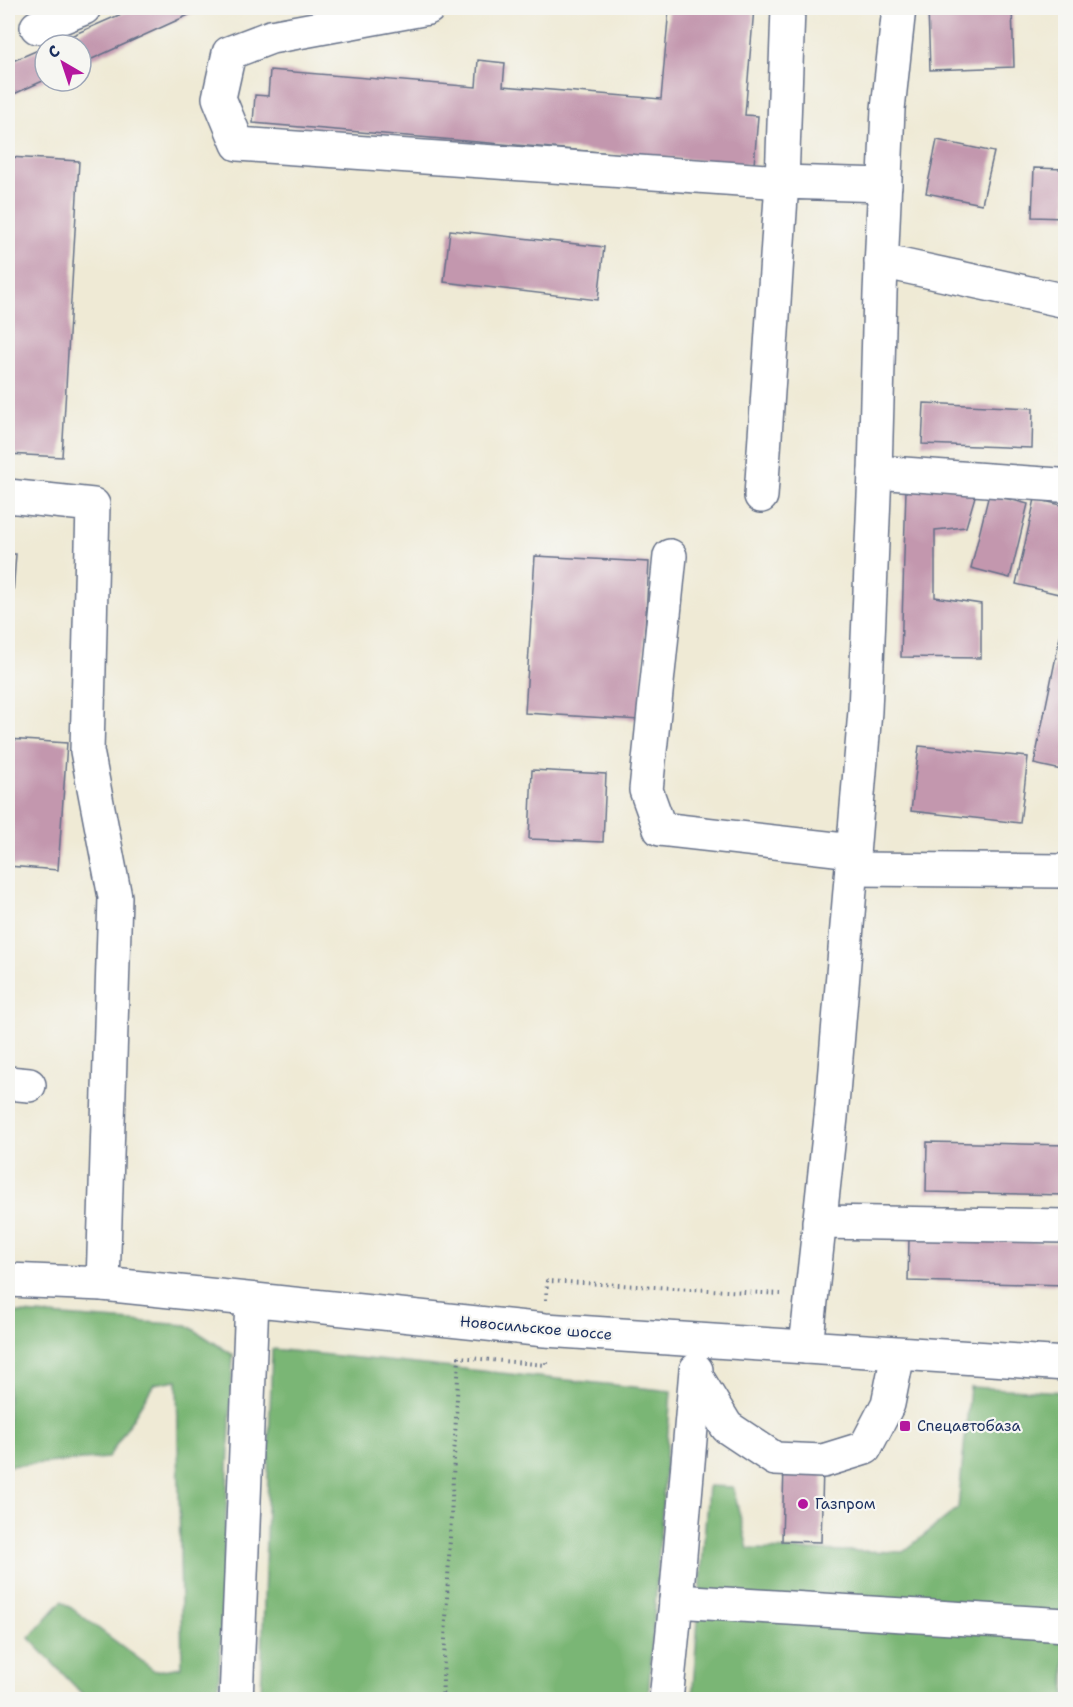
<svg xmlns="http://www.w3.org/2000/svg" width="1073" height="1707" viewBox="0 0 1073 1707" font-family="'Shantell Sans',sans-serif">
<style>
.forest{fill:#7ab675;stroke:#4a726a;stroke-width:1.5}
.building{fill:#c397ae}
.lines{fill:none;stroke-linecap:round;stroke-linejoin:round}
.minor-casing{stroke:#657088;stroke-width:36}
.path{stroke:#657088;stroke-width:4;stroke-dasharray:1.5 4.5;stroke-linecap:butt}
.minor{stroke:#fff;stroke-width:33}
.poi-dot{fill:#b5179e;stroke:#f6f6f2;stroke-width:2}
.labels{text-anchor:middle;stroke-width:4.5;stroke-linejoin:round;paint-order:stroke}
.street-label{font-size:15px;fill:#1b2f5e;stroke:#f6f6f2}
.poi-label{font-size:15px;fill:#1b2f5e;stroke:#f6f6f2;text-anchor:start}
</style>
<rect width="100%" height="100%" fill="#f6f6f2"/>
<filter id="ink" filterUnits="userSpaceOnUse"><feTurbulence type="fractalNoise" baseFrequency=".0167" numOctaves="2"/><feDisplacementMap in="SourceGraphic" scale="12" xChannelSelector="R" yChannelSelector="G"/><feConvolveMatrix kernelMatrix="1 2 1 2 8 2 1 2 1" color-interpolation-filters="sRGB"/></filter>
<filter id="wash" filterUnits="userSpaceOnUse"><feTurbulence type="fractalNoise" baseFrequency=".008" numOctaves="4" result="noise"/><feDisplacementMap in="SourceGraphic" scale="24" xChannelSelector="R" yChannelSelector="G"/><feGaussianBlur stdDeviation="1.35" result="paint"/><feColorMatrix in="noise" values="0 0 0 0 0 0 0 0 0 0 0 0 0 0 0 0 0 1.4 0 .05"/><feComposite in="paint" operator="in"/></filter>
<g filter="url(#wash)">
<rect width="100%" height="100%" fill="#efead5"/>
<!-- forest -->
<g class="forest">
<polygon points="8,1312 187,1325 233,1355 218,1699 92,1699 86,1698 29,1638 62,1601 155,1671 182,1667 177,1380 154,1384 108,1458 8,1466"/>
<polygon points="272,1349 671,1391 648,1699 305,1700 261,1696"/>
<polygon points="970,1387 1065,1392 1065,1699 692,1700 708,1486 733,1487 748,1549 903,1552 958,1508"/>
</g>
<g id="blocks">
<!-- building -->
<g class="building">
<polygon points="135,8 204,8 81,64 81,45 50,45"/>
<polygon points="669,8 754,8 745,115 758,116 754,165 253,123 255,95 268,96 270,70 476,87 478,60 505,63 503,86 661,99"/>
<polygon points="928,8 1012,8 1014,67 930,70"/>
<polygon points="45,47 45,80 14,94 8,84 8,63"/>
<polygon points="937,140 994,152 982,204 926,193"/>
<polygon points="8,157 79,161 62,457 8,454"/>
<polygon points="1034,168 1066,169 1066,218 1032,217"/>
<polygon points="450,230 604,247 598,300 444,282"/>
<polygon points="924,403 1033,408 1032,448 922,444"/>
<polygon points="978,486 966,527 935,530 935,597 981,604 981,658 901,657 906,489"/>
<polygon points="989,494 1028,504 1010,578 971,568"/>
<polygon points="1035,499 1066,506 1066,583 1063,595 1016,584"/>
<polygon points="8,554 16,554 9,648 8,648"/>
<polygon points="535,556 649,562 640,720 525,713"/>
<polygon points="1064,617 1066,618 1066,771 1034,764"/>
<polygon points="8,739 67,743 58,870 8,866"/>
<polygon points="919,746 1028,757 1020,823 911,811"/>
<polygon points="532,770 606,774 603,842 529,839"/>
<polygon points="927,1142 1066,1145 1066,1195 926,1192"/>
<polygon points="909,1238 1066,1243 1066,1285 908,1281"/>
<polygon points="784,1466 823,1467 821,1542 782,1541"/>
</g>
</g>
</g>
<g filter="url(#ink)">
<use href="#blocks" fill-opacity="0" stroke="#657088" stroke-width="1.5"/>
<g class="lines">
<!-- minor casing -->
<g class="minor-casing">
<g id="minor">
<polyline points="428,8 271,37 229,53 219,98 238,144 782,182 788,8"/>
<polyline points="37,27 84,8"/>
<polyline points="881,261 1066,301"/>
<polyline points="875,472 1059,485"/>
<polyline points="8,496 93,505 87,751 115,897 103,1284"/>
<polyline points="761,496 782,182 885,185"/>
<polyline points="670,556 646,790 660,829 853,851"/>
<polyline points="852,869 1066,871"/>
<polyline points="8,1083 29,1085"/>
<polyline points="819,1222 1066,1226"/>
<polyline points="8,1280 103,1284 545,1330 1066,1364"/>
<polyline points="806,1347 831,1117 865,711 875,472 880,293 888,109 899,8"/>
<polyline points="696,1376 727,1427 775,1459 823,1461 865,1448 888,1404 898,1354"/>
<polyline points="676,1601 696,1370"/>
<polyline points="236,1700 252,1300"/>
<polyline points="666,1700 676,1601 1066,1625"/>
</g>
</g>
<!-- path -->
<g class="path">
<polyline points="546,1300 547,1281 781,1294"/>
<polyline points="442,1700 459,1357 546,1365 546,1359"/>
</g>
<!-- minor -->
<use href="#minor" class="minor"/>
</g>
</g>
<!-- markers -->
<g class="poi-dot">
<rect x="899" y="1420" width="12" height="12" rx="3"/>
<circle cx="803" cy="1504" r="6"/>
</g>
<g class="labels">
<!-- street labels -->
<g class="street-label">
<text transform="translate(536 1328) rotate(5)" y="5">Новосильское шоссе</text>
</g>
<!-- poi labels -->
<g class="poi-label">
<text x="917" y="1431">Спецавтобаза</text>
<text x="815" y="1509">Газпром</text>
</g>
</g>
<!-- margin -->
<rect width="1073" height="1707" fill="none" stroke="#f6f6f2" stroke-width="30"/>
<!-- north arrow -->
<g transform="translate(63 63) rotate(321)"><circle r="28" fill="#f6f6f2" stroke="#9ea6b7" stroke-width="1.5"/>
<path d="M0-4.5L10 22L0 15L-10 22Z" fill="#b5179e"/>
<text y="-9" font-size="16" font-weight="bold" text-anchor="middle" fill="#1b2f5e">С</text>
</g>
</svg>
